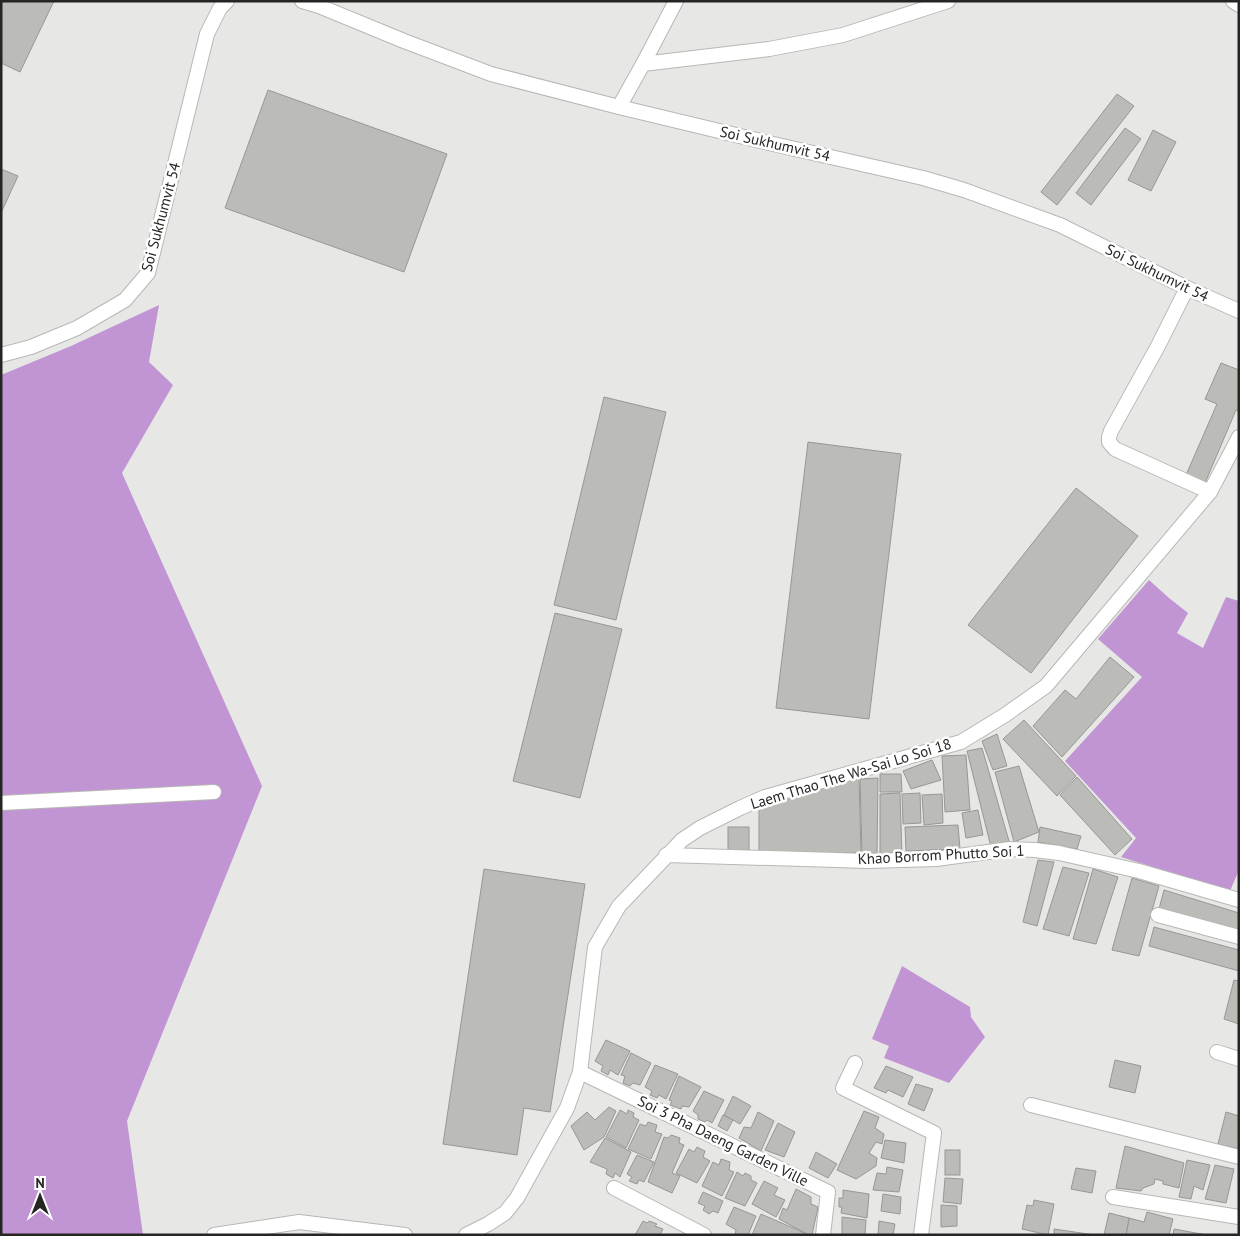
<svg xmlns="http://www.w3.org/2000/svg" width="1240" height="1236" viewBox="0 0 1240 1236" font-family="'PT Sans',sans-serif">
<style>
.forest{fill:#c194d4}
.building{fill:#bbbcb8;stroke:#979895}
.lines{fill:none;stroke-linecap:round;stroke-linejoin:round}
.minor-casing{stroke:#b7b8b4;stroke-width:16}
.minor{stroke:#fff;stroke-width:14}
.labels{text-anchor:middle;stroke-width:5;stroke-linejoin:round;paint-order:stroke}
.street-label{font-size:15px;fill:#252524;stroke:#fff}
</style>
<rect width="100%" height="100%" fill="#e7e8e5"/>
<!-- forest -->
<g class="forest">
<polygon points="159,305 149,362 173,385 122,473 262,786 127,1121 143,1235 1,1235 1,375 71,346"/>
<polygon points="1149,580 1169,598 1188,613 1177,633 1203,648 1226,597 1239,601 1239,870 1230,891 1121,857 1136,838 1065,761 1142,677 1098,639"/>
<polygon points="902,966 970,1007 971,1017 985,1037 949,1083 884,1058 889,1046 872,1039"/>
</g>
<!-- building -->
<g class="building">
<polygon points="1,1 54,1 20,72 1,63"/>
<polygon points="268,90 447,154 404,272 225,208"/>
<polygon points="1117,94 1134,106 1057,205 1041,192"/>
<polygon points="1125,128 1141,139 1091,205 1076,193"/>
<polygon points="1153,130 1176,142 1151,191 1128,180"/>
<polygon points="1,169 18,176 1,213"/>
<polygon points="1221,363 1239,370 1239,411 1236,410 1205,483 1186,475 1217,404 1205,399"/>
<polygon points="604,397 666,412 616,620 554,605"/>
<polygon points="808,442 901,454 869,719 776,708"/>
<polygon points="1076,488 1138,536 1031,673 968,625"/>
<polygon points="555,613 622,629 580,798 513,781"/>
<polygon points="1110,657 1134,677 1062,757 1033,726 1065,690 1076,699"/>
<polygon points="1024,720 1076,776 1057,796 1003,739"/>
<polygon points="997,734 1007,766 993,770 982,741"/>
<polygon points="982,748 1009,841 991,847 967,751"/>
<polygon points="966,755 970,810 945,812 942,756"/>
<polygon points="932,760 941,780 911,789 903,771"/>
<polygon points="1019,766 1039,832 1014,842 995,772"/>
<polygon points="880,774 901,774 902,792 880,792"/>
<polygon points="1077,777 1132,839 1115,855 1060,795"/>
<polygon points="859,778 861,853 759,852 759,807"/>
<polygon points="878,778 877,854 862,854 860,779"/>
<polygon points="900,793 902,854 880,854 880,794"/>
<polygon points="920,793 921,823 903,824 902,794"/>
<polygon points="942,794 943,823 924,825 922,795"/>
<polygon points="978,810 983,835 966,838 962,813"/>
<polygon points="958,825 960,849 906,851 905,827"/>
<rect x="728" y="827" width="21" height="23"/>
<polygon points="1040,827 1081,836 1077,849 1038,842"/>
<polygon points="1038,860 1054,862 1037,926 1023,922"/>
<polygon points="1063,867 1089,873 1069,936 1043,929"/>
<polygon points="484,869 585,884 550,1112 524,1108 517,1155 443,1144"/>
<polygon points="1093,869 1118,877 1096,944 1073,939"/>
<polygon points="1132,878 1159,886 1139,956 1112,950"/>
<polygon points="1164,890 1239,913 1239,934 1159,909"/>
<polygon points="1154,927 1239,950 1239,971 1149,946"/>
<polygon points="1234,980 1239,981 1239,1024 1224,1019"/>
<polygon points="606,1040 630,1051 618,1075 610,1070 608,1075 601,1071 603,1066 595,1061"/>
<polygon points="631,1053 651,1063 640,1085 633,1083 630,1086 623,1083 625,1076 621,1075"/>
<polygon points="1115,1060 1141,1066 1135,1093 1109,1087"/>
<polygon points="655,1065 678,1074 666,1099 659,1095 657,1098 650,1095 652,1091 645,1087"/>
<polygon points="886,1066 913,1077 903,1097 888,1090 886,1093 874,1088"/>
<polygon points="679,1076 701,1087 689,1107 682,1106 681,1109 670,1105 672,1101 669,1100"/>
<polygon points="916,1084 933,1089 924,1111 908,1104"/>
<polygon points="704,1091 724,1100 712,1123 707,1120 705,1122 698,1119 698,1115 693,1111"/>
<polygon points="733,1096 751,1106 740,1124 724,1115"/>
<polygon points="609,1107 616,1111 604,1137 584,1150 571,1126 587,1112 595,1120"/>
<polygon points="620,1110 627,1114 628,1110 634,1113 633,1117 639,1120 626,1148 606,1137"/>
<polygon points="864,1111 879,1117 875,1128 884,1134 882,1144 876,1142 869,1153 877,1158 876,1166 856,1179 837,1170"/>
<polygon points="758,1112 774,1121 761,1151 739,1138 744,1127 751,1128"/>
<polygon points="1226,1112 1239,1116 1239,1149 1218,1144"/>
<polygon points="723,1115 733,1120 727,1131 718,1126"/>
<polygon points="648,1122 657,1125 655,1132 662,1134 651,1159 628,1149 640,1124 646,1126"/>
<polygon points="778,1123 795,1132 784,1157 765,1150"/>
<polygon points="671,1135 680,1138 679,1143 684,1145 672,1173 680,1176 672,1193 648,1182 664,1137 668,1138"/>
<polygon points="605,1138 631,1152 620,1177 615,1173 613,1178 606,1174 607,1169 590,1162"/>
<polygon points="885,1140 906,1143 904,1163 881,1158"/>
<polygon points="1125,1146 1184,1163 1179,1188 1163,1184 1163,1181 1155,1179 1154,1184 1143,1188 1141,1191 1116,1188"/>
<polygon points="697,1147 705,1151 703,1157 710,1161 697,1183 676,1173 689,1149 694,1152"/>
<rect x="945" y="1150" width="15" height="25"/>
<polygon points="816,1152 837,1164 828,1178 809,1168"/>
<polygon points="637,1155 654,1162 644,1182 639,1180 637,1184 629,1181 632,1177 627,1174"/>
<polygon points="721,1159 730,1162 729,1170 734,1172 722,1196 702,1186 713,1162 719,1165"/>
<polygon points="1187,1160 1210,1165 1203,1190 1194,1186 1191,1199 1179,1197"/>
<polygon points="1215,1165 1234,1169 1226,1203 1205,1199"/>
<polygon points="887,1167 903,1170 899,1192 873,1190 877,1173 886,1174"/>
<polygon points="1076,1168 1096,1171 1092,1193 1071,1189"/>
<polygon points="737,1172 743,1176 745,1173 751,1176 751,1180 757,1183 745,1206 725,1198"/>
<polygon points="945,1178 963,1179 961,1204 943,1202"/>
<polygon points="764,1181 778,1188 774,1195 785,1200 776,1217 752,1204"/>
<polygon points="796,1189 811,1197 811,1204 818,1207 812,1235 809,1235 779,1219 783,1208 787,1210"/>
<polygon points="843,1190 869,1194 867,1218 841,1213 842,1207 839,1207 839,1198 843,1198"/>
<polygon points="703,1192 723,1201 718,1213 713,1211 709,1214 703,1210 705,1206 698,1203"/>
<polygon points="883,1194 901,1197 900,1214 881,1211"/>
<polygon points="1034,1200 1054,1204 1048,1235 1022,1229 1027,1205 1033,1206"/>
<polygon points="941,1205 957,1206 957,1226 941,1227"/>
<polygon points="734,1207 756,1216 748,1235 735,1235 736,1230 726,1224"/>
<polygon points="1147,1212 1173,1219 1169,1235 1126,1235 1129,1218 1144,1222"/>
<polygon points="1109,1213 1129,1218 1126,1235 1104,1235"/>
<polygon points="761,1214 798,1230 807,1235 752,1235"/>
<polygon points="842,1217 866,1220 865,1235 842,1235"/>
<polygon points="643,1221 647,1223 649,1221 657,1224 655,1226 663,1229 660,1235 635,1235"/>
<polygon points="879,1221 895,1224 893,1235 878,1235"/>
<polygon points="1054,1229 1095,1235 1054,1235"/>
<polygon points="1174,1229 1207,1235 1173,1235"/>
</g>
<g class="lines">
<!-- minor casing -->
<g class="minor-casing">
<g id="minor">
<polyline points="302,1 319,6 404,41 491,74 619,107 769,143 923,178 964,190 1060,225 1187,288 1239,311"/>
<polyline points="1233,1 1239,5"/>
<polyline points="643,64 676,1"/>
<polyline points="619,107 643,64 769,49 843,35 948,1"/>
<polyline points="1187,288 1158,346 1111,431 1109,437 1109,442 1115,449 1210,492"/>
<polyline points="1,355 31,347 77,328 125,300 148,273 207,34 220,8 227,1"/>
<polyline points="1,803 214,792"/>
<polyline points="666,855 868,861 936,859 1010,849 1035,850 1059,853 1139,871 1239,900"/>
<polyline points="1158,915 1239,937"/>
<polyline points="1217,1052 1239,1059"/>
<polyline points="855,1063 843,1088 934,1133 921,1235"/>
<polyline points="580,1072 828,1192 823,1235"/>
<polyline points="1031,1105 1239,1157"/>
<polyline points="614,1188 704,1235"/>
<polyline points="1113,1197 1239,1217"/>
<polyline points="214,1235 299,1222 405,1235"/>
<polyline points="466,1235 488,1224 505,1213 517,1198 567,1108 580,1072 595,947 619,906 682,840 700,828 740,808 765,797 961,742 1005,715 1046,686 1210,492 1239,437"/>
</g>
</g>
<!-- minor -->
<use href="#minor" class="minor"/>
</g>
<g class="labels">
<!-- street labels -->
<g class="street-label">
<text transform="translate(775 144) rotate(13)" y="5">Soi Sukhumvit 54</text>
<text transform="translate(161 217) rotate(-75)" y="5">Soi Sukhumvit 54</text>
<text transform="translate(1157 273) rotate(26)" y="5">Soi Sukhumvit 54</text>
<text transform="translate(851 774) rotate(-17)" y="5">Laem Thao The Wa-Sai Lo Soi 18</text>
<text transform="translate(941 855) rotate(-3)" y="5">Khao Borrom Phutto Soi 1</text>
<text transform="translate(723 1141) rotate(26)" y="5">Soi 3 Pha Daeng Garden Ville</text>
</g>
</g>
<!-- border -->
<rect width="1240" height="1236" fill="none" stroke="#252524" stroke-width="5"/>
<!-- north arrow -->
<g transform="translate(40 1196)" stroke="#ffffff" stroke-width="4" paint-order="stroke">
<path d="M0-4L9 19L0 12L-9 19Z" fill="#252524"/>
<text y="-8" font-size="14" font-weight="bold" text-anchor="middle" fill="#252524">N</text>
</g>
</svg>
